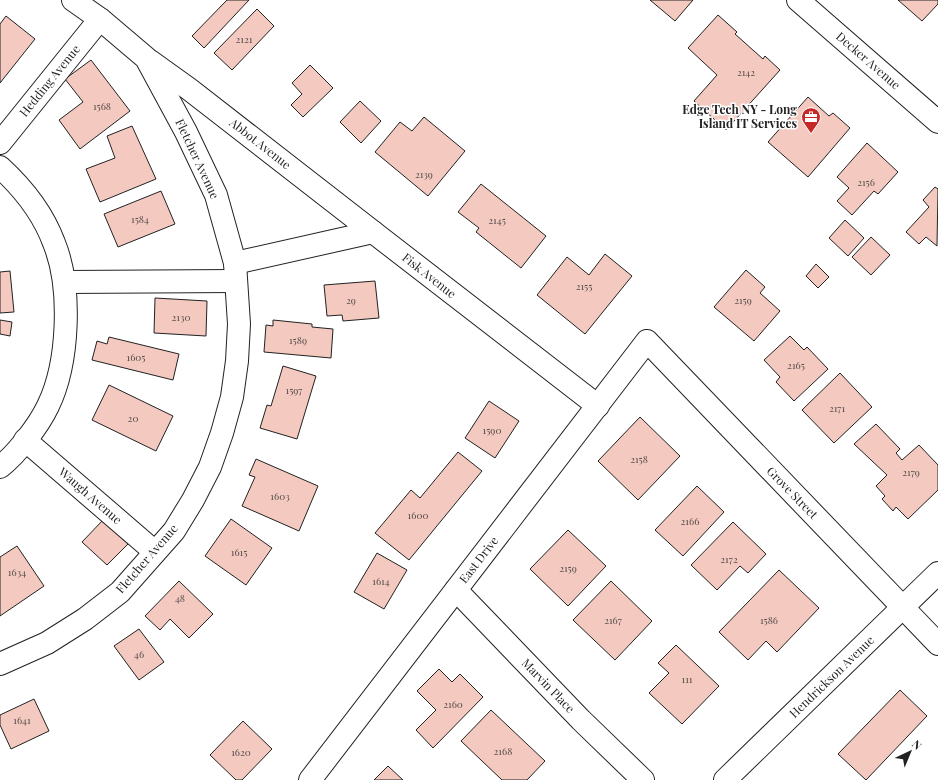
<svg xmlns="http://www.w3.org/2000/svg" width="938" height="780" viewBox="0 0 938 780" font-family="'Playfair Display',serif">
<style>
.building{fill:#f3c9c0;stroke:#222}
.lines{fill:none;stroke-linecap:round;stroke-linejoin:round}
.minor-casing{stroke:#222;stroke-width:24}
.minor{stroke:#fff;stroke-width:22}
.labels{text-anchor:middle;stroke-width:3;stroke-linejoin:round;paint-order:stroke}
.number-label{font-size:10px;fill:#564c4a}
.street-label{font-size:12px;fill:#222;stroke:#fff}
.poi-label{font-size:12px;font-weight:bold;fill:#222;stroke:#fff;text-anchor:end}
</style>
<rect width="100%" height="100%" fill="#fff"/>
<!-- building -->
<g class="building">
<polygon points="227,0 249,0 204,48 192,36"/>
<polygon points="650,0 693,0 675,21"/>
<polygon points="898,0 938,0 938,4 922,21"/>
<polygon points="257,9 274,26 232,70 214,53"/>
<polygon points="718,15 737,32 735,34 763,59 765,56 780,70 726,130 694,101 717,75 688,48"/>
<polygon points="6,16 35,39 0,83 0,24"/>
<polygon points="91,60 130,111 80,149 59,120 83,102 65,79"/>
<polygon points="310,65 333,88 303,117 291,105 302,94 292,83"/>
<polygon points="808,97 829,116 833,113 850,128 808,177 768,142"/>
<polygon points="360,101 381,121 361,143 340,122"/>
<polygon points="424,117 465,151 428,196 375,152 400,122 412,131"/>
<polygon points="132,126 156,179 100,202 86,169 115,158 107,136"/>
<polygon points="867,143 898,172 878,194 874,191 852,215 837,201 849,188 837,177"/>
<polygon points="481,184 546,236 521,268 476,232 479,228 458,212"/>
<polygon points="935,187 938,189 937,246 926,237 919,244 906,232 929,207 923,200"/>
<polygon points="161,191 175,224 118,247 104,214"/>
<polygon points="845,220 864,238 848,256 829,238"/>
<polygon points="871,237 890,255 871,275 852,257"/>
<polygon points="605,254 632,276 585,334 537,295 567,257 589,275"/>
<polygon points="816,264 829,277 818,288 806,276"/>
<polygon points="746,270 765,287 760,293 780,311 754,341 714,307"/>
<polygon points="10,271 14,312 0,313 0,272"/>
<polygon points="375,281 379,318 343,321 342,315 327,316 324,285"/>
<polygon points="155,298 207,301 206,336 154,333"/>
<polygon points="0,320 12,322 10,336 0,334"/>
<polygon points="273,320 312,324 312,327 333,329 331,358 264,352 266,325 273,326"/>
<polygon points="790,336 804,350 807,347 828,369 794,401 776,382 780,377 764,360"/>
<polygon points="109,337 179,354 173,380 92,360 97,341 107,344"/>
<polygon points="283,366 316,376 297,439 260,428 267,405 271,406"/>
<polygon points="840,373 872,407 834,443 802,410"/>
<polygon points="109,385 173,416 156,451 92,420"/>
<polygon points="489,401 519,421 495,458 465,438"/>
<polygon points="640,417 680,456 638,500 598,461"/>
<polygon points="876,424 900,449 896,453 902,460 919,445 938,465 938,490 908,519 896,507 893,511 882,499 885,496 876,486 887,475 854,444"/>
<polygon points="458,452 482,471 409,560 375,533 411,490 420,498"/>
<polygon points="256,459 318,486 299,531 242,506 255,477 249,475"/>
<polygon points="697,486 724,512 683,556 655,530"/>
<polygon points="231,519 272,548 246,585 205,556"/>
<polygon points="103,520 128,544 107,565 82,542"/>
<polygon points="733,522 766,554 748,573 740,566 717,590 691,565"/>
<polygon points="568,530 606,566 568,606 530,569"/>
<polygon points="17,546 44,586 0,616 0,557"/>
<polygon points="377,553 407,570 384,609 354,592"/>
<polygon points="779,570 819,608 777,652 766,641 748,660 719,632"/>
<polygon points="179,581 213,614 189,638 170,619 160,630 145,616"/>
<polygon points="611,581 652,621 615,660 573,620"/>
<polygon points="139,629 164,662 139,680 114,646"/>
<polygon points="676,645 719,686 682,724 649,693 669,673 658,663"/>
<polygon points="439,669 452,682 460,674 483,697 433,748 416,730 436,710 417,691"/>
<polygon points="900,690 927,716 866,780 838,754"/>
<polygon points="34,699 49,731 11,749 0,725 0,715"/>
<polygon points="491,710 545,761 527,780 502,780 461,741"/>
<polygon points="243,721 272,749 242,780 236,780 210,755"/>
<polygon points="388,766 403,780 374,780"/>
</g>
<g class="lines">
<!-- minor casing -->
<g class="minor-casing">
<g id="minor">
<polyline points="798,0 938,122"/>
<polyline points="150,61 189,89 373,232"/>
<polyline points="0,143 100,19"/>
<path d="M0 167C23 188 43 213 54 243 72 287 69 363 48 406 39 425 17 454 0 467"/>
<polyline points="235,263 373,232 598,406"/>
<polyline points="65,282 236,281"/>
<polyline points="25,440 155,552"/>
<polyline points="456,590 581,720 643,780"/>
<polyline points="0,664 47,643 85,619 120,592 174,531 193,500 210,467 222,433 232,397 237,361 239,324 235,263 216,195 186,132 146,58 100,19 73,0"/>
<polyline points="310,780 647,341 938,644"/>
<polyline points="725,780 938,573"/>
</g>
</g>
<!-- minor -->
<use href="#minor" class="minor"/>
</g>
<!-- icons -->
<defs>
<g id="office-pin" transform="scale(1)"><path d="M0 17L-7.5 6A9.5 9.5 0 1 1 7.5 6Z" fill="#c62828" stroke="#fff"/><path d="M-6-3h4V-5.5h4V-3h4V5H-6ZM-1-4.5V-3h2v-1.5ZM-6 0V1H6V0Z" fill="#fff"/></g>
</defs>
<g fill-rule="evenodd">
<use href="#office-pin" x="811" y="117"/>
</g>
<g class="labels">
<!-- number labels -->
<g class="number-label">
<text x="244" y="43">2121</text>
<text x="746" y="76">2142</text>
<text x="102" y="110">1568</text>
<text x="424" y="178">2139</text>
<text x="866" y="186">2156</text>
<text x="140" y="223">1584</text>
<text x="497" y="224">2145</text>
<text x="584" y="290">2155</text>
<text x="351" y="304">29</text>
<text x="743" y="304">2159</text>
<text x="181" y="321">2130</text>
<text x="298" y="344">1589</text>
<text x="136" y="361">1605</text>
<text x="796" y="369">2165</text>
<text x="294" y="394">1597</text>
<text x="837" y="412">2171</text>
<text x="133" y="422">20</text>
<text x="492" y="434">1590</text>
<text x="639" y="463">2158</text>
<text x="911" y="476">2179</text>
<text x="280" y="500">1603</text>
<text x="418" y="519">1600</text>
<text x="690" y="525">2166</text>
<text x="239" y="556">1615</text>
<text x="729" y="563">2172</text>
<text x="568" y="572">2159</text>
<text x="17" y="576">1634</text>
<text x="381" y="585">1614</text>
<text x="180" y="602">48</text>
<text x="613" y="624">2167</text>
<text x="769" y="624">1586</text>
<text x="139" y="658">46</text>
<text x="687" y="683">111</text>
<text x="453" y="708">2160</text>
<text x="22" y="724">1641</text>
<text x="503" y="755">2168</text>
<text x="241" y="756">1620</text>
</g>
<!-- street labels -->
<g class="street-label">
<text transform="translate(868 61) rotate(41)" y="4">Decker Avenue</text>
<text transform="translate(50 81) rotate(-51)" y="4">Hedding Avenue</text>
<text transform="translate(260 144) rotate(38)" y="4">Abbot Avenue</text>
<text transform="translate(197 159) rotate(65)" y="4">Fletcher Avenue</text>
<text transform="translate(429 276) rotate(38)" y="4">Fisk Avenue</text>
<text transform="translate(792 493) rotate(46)" y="4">Grove Street</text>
<text transform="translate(90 496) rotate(41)" y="4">Waugh Avenue</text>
<text transform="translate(147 559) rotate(-49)" y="4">Fletcher Avenue</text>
<text transform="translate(479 560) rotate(-52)" y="4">East Drive</text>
<text transform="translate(832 677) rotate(-44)" y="4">Hendrickson Avenue</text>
<text transform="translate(548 686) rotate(46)" y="4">Marvin Place</text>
</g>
<!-- poi labels -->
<g class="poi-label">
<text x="797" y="114">Edge Tech NY - Long<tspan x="797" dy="14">Island IT Services</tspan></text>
</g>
</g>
<!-- north arrow -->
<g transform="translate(910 752) rotate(44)" stroke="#ffffff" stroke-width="3" paint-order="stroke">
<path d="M0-3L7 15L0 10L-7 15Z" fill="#222222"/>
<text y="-6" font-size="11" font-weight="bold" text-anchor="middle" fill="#222222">N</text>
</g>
</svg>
